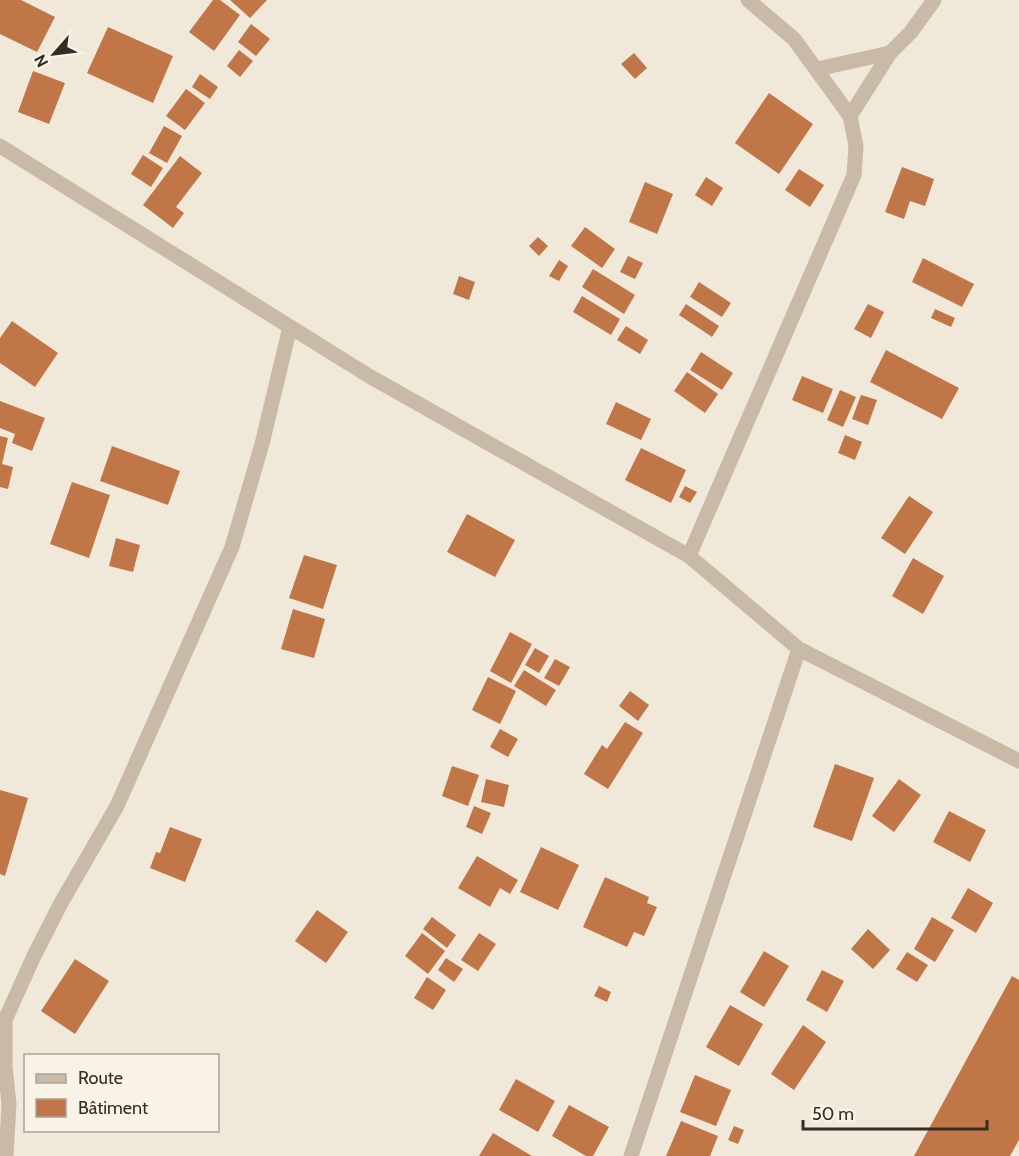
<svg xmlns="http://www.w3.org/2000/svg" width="1019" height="1156" viewBox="0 0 1019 1156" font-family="Cabin,sans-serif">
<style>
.building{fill:#c17647}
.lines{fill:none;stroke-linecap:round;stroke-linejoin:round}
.street{stroke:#c8baa7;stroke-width:15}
</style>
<rect width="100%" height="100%" fill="#f0e9da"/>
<!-- building -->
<g class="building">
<polygon points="0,0 21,0 55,17 37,52 0,34"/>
<polygon points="213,0 220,0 240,15 214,51 189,32"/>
<polygon points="230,0 267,0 250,18"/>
<polygon points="251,24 270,39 256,56 238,42"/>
<polygon points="108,27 173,56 153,103 87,73"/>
<polygon points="239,50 253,61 240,77 227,66"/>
<polygon points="634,53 647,68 635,79 621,64"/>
<polygon points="33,71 65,83 49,124 18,112"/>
<polygon points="200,74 218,87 210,99 192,87"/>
<polygon points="186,89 205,103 185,130 166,116"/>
<polygon points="769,93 813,124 779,174 735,143"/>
<polygon points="164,126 182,136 167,163 149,153"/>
<polygon points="143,155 163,168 151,187 131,174"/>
<polygon points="180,156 202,173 176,207 184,213 173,228 143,205"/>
<polygon points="902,167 934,179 925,206 910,201 904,219 885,212"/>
<polygon points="799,169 824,185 810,207 785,190"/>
<polygon points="706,177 723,188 712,206 695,195"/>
<polygon points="645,182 673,194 657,234 629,222"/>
<polygon points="585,227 615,249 602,268 571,246"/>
<polygon points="538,237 548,246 539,256 529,246"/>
<polygon points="628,256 643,263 635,279 620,272"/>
<polygon points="923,258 974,284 962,307 912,282"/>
<polygon points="559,260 568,266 559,281 549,276"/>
<polygon points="593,269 635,295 624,314 582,287"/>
<polygon points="459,276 475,282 469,300 453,294"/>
<polygon points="699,282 731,303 722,317 690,297"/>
<polygon points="582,296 620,319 611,335 573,312"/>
<polygon points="686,304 719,326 712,337 679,315"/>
<polygon points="868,304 884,312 871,338 854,329"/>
<polygon points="935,309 955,318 951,327 931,318"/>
<polygon points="12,321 58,353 35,387 0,363 0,338"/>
<polygon points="626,326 648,340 640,354 617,340"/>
<polygon points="886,350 959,388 942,419 870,382"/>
<polygon points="701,352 733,373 722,390 690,370"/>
<polygon points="687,372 718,394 705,413 674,391"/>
<polygon points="802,376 833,389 823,413 792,400"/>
<polygon points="840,390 856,397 843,427 827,420"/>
<polygon points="861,395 877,400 868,425 852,419"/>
<polygon points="0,401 45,418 32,451 12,443 15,434 0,428"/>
<polygon points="616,402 651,419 641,440 606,424"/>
<polygon points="845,435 862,442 855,460 838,453"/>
<polygon points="0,436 8,438 2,464 13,467 8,489 0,487"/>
<polygon points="112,446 180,471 168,505 100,481"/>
<polygon points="641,448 686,470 671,503 625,480"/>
<polygon points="72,482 110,495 89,558 50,544"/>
<polygon points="685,486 697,492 690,503 679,497"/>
<polygon points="909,496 933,512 905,554 881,538"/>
<polygon points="467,514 515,540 495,577 447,552"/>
<polygon points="116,538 140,545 133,572 109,566"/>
<polygon points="304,555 337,565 323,609 289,598"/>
<polygon points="913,558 944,576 923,614 892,596"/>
<polygon points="293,609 325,619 314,658 281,649"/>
<polygon points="510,632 532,644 511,683 490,671"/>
<polygon points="535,648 549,656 539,673 525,665"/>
<polygon points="555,659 570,667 559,686 544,678"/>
<polygon points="524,670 556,690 546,706 514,686"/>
<polygon points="488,677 516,691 500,724 472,710"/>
<polygon points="630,691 649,705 638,721 619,706"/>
<polygon points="625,722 643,733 608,789 584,774 602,745 607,749"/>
<polygon points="500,729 518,739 508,757 490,747"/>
<polygon points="835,764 874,778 852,841 813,827"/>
<polygon points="452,766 479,775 468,806 442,796"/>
<polygon points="486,779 509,785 504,807 481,802"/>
<polygon points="899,779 921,795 894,832 872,816"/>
<polygon points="0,790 28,798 5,876 0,874"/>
<polygon points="474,806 491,813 482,834 466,827"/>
<polygon points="949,811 986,830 970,862 933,842"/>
<polygon points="170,827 202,839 185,882 150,868 156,852 160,853"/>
<polygon points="541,847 579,865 558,910 520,892"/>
<polygon points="477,856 518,880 510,894 500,888 490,907 458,888"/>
<polygon points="605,877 649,897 647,903 657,907 644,936 634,932 627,947 583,927"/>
<polygon points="968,888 993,903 976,933 951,918"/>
<polygon points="317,910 348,932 326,963 295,941"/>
<polygon points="432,917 456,935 447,948 423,929"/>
<polygon points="932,917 954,930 935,962 914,949"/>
<polygon points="868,929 890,950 873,969 851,949"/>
<polygon points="422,933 445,951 428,974 405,956"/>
<polygon points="479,933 496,944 478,971 461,960"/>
<polygon points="764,951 789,966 764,1007 740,992"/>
<polygon points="907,952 928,965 917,982 896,969"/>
<polygon points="446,958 463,969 454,982 438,970"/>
<polygon points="75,959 109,981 75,1034 41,1011"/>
<polygon points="822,970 844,981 827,1012 806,1000"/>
<polygon points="1012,976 1019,980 1019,1140 1010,1156 914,1156"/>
<polygon points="427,977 446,990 433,1010 414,998"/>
<polygon points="599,986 611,992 607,1002 594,996"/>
<polygon points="730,1005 763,1024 739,1066 706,1047"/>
<polygon points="803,1025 826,1042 794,1090 771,1074"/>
<polygon points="695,1075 731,1090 716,1126 680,1112"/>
<polygon points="516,1079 555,1101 538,1132 499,1110"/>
<polygon points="569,1105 609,1127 593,1156 586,1156 552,1136"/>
<polygon points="681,1121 718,1136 710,1156 666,1156"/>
<polygon points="734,1126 744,1130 738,1144 728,1140"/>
<polygon points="493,1133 532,1156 479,1156"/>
</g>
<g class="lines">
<!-- street -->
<g class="street">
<polyline points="817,69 890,53 911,32 934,0"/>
<polyline points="850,116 890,53"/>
<polyline points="0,146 369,376 689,556 799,649 1019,761"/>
<polyline points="689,556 854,175 856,146 850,116 794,39 748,0"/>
<polyline points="6,1156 9,1104 5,1065 5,1020 34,956 61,903 117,806 232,547 262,444 290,327"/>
<polyline points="631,1156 799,649"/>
</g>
</g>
<!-- legend -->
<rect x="24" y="1054" width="195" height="78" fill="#f8f3e6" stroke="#aaa49a" stroke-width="1.5"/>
<rect x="36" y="1074" width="30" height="9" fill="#c8baa7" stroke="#aaa49a" stroke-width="1.5"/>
<text x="78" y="1084" font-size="18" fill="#342d27">Route</text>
<rect x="36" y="1099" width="30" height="18" fill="#c17647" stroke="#aaa49a" stroke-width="1.5"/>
<text x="78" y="1114" font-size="18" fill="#342d27">Bâtiment</text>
<!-- north arrow -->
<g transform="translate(54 54) rotate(242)" stroke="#f8f3e6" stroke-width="4.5" paint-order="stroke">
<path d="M0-4.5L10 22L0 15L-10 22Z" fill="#342d27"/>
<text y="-9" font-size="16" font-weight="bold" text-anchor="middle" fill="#342d27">N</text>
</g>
<!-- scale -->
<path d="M803 1120v9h184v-9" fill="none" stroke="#342d27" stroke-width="3"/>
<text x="812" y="1120" font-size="18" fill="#342d27" stroke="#f8f3e6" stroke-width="4.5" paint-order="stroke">50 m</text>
</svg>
